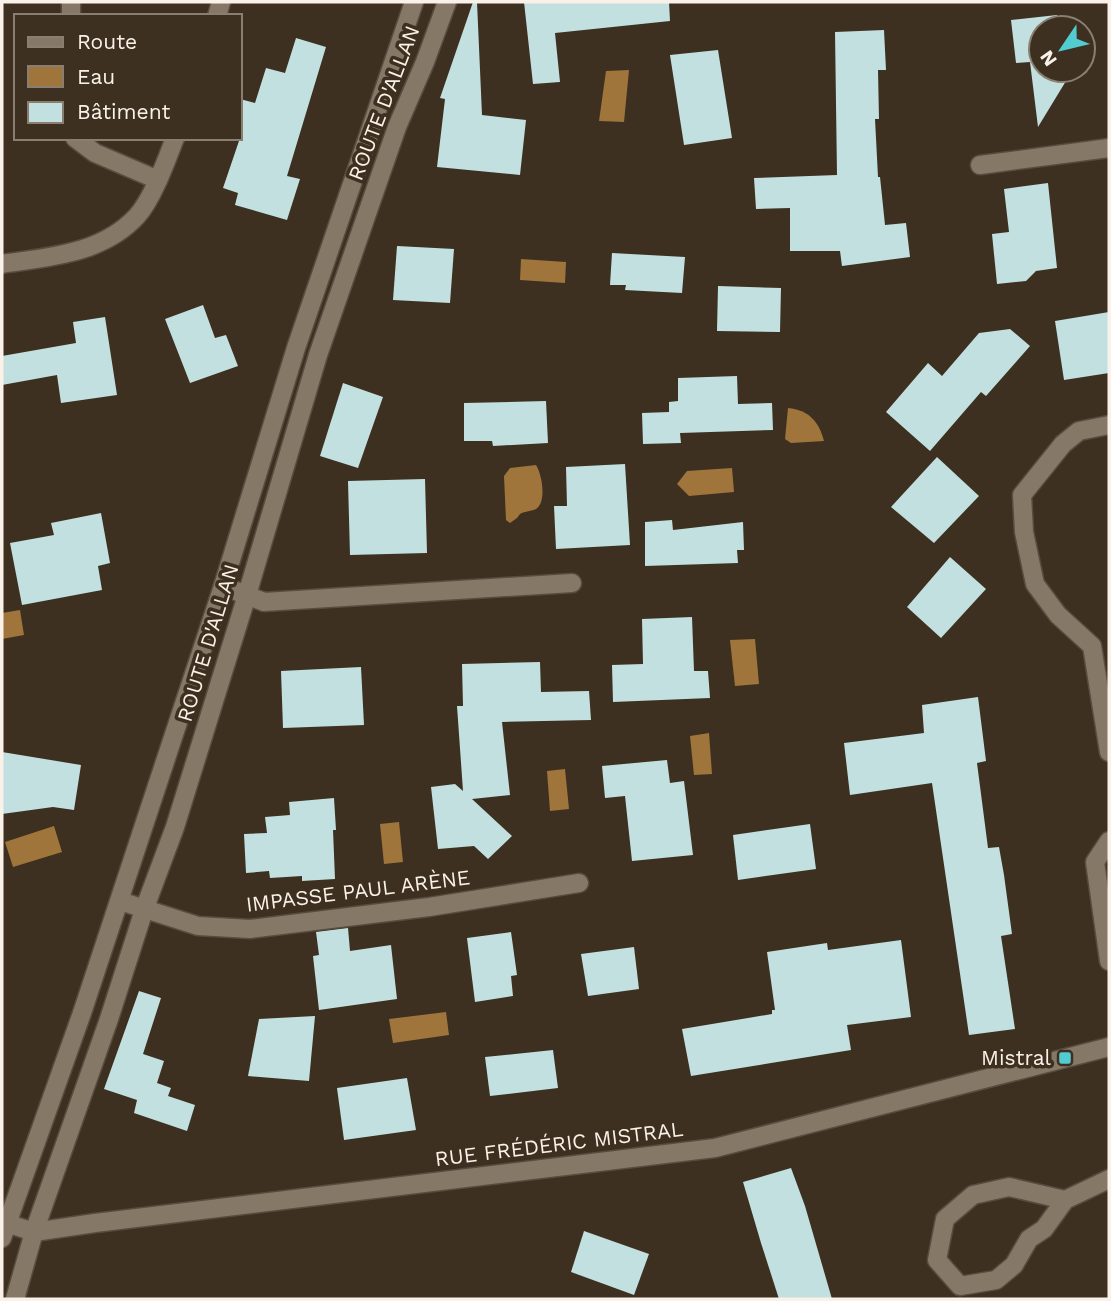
<svg xmlns="http://www.w3.org/2000/svg" width="1111" height="1301" viewBox="0 0 1111 1301" font-family="'Work Sans',sans-serif">
<style>
.water{fill:#9f753c}
.building{fill:#c2e0e0}
.lines{fill:none;stroke-linecap:round;stroke-linejoin:round}
.minor-casing{stroke:#574c3f;stroke-width:21}
.tertiary-casing{stroke:#574c3f;stroke-width:21}
.minor{stroke:#867866;stroke-width:18}
.tertiary{stroke:#867866;stroke-width:18}
.poi-dot{fill:#52ccd0;stroke:#3d3020;stroke-width:2.5}
.labels{text-anchor:middle;stroke-width:7;stroke-linejoin:round;paint-order:stroke}
.street-label{font-size:21px;fill:#faf2e8;stroke:#3d3020}
.poi-label{font-size:21px;fill:#faf2e8;stroke:#3d3020;text-anchor:end}
</style>
<rect width="100%" height="100%" fill="#3d3020"/>
<!-- water -->
<g class="water">
<polygon points="629,70 624,122 599,121 606,71"/>
<polygon points="521,259 566,262 565,283 520,280"/>
<path d="M788 408C809 410 819 422 824 441L791 443 785 439Z"/>
<path d="M536 465C542 474 547 502 536 509 532 511 525 511 520 514L517 518 510 523 506 520 504 476 510 468Z"/>
<polygon points="732,468 734,492 689,496 677,484 687,471"/>
<polygon points="20,610 24,635 2,639 2,613"/>
<polygon points="755,639 759,684 735,686 730,640"/>
<polygon points="709,733 712,774 694,775 690,736"/>
<polygon points="565,769 569,809 550,811 547,771"/>
<polygon points="399,822 403,862 384,864 380,824"/>
<polygon points="54,826 62,852 13,867 5,842"/>
<polygon points="446,1012 449,1035 393,1043 389,1019"/>
</g>
<!-- building -->
<g class="building">
<polygon points="473,2 477,2 482,115 526,120 520,175 437,167 445,99 440,98"/>
<polygon points="524,2 669,2 670,21 555,33 560,82 533,84"/>
<polygon points="1057,15 1059,28 1041,28 1041,70 1065,70 1066,81 1038,127 1030,62 1016,63 1011,20"/>
<polygon points="884,30 886,70 878,70 879,119 875,119 878,177 880,177 885,225 906,223 910,257 842,266 840,251 790,251 790,208 756,209 754,178 837,175 835,32"/>
<polygon points="296,38 326,47 287,176 300,179 287,220 235,205 238,193 223,188 240,138 240,99 255,103 266,68 285,73"/>
<polygon points="718,50 732,138 684,145 670,55"/>
<polygon points="1048,183 1057,268 1036,271 1026,281 997,284 992,234 1009,232 1004,189"/>
<polygon points="397,246 454,249 450,303 393,300"/>
<polygon points="612,253 685,257 682,293 625,290 626,285 610,285"/>
<polygon points="718,286 781,288 780,332 717,331"/>
<polygon points="203,305 215,338 226,335 238,366 190,383 165,319"/>
<polygon points="1109,312 1109,373 1064,380 1055,321"/>
<polygon points="105,317 117,395 61,403 57,375 2,385 2,356 76,343 73,322"/>
<polygon points="1010,329 1030,346 986,396 981,392 930,451 886,412 928,363 942,376 979,333"/>
<polygon points="737,376 738,404 772,403 773,430 680,433 681,443 643,444 642,413 669,412 669,402 678,401 678,378"/>
<polygon points="343,383 383,397 358,468 320,456"/>
<polygon points="546,401 548,443 493,446 492,441 464,441 464,403"/>
<polygon points="937,457 979,496 934,543 891,507"/>
<polygon points="625,464 630,545 556,549 554,506 567,506 566,467"/>
<polygon points="425,479 427,553 350,555 348,481"/>
<polygon points="101,513 110,563 98,566 102,590 22,605 10,543 54,535 51,523"/>
<polygon points="672,520 673,530 743,522 744,550 737,550 738,563 645,566 645,522"/>
<polygon points="950,557 986,589 941,638 907,607"/>
<polygon points="692,617 694,671 708,671 710,698 613,702 612,665 643,664 642,619"/>
<polygon points="540,662 541,692 589,691 591,720 502,722 510,795 472,799 512,836 488,859 474,846 438,849 431,787 455,784 463,791 457,706 463,706 462,664"/>
<polygon points="361,667 364,725 283,728 281,671"/>
<polygon points="978,697 986,761 977,763 988,848 999,847 1004,875 1012,934 1001,936 1015,1029 969,1035 932,783 850,795 844,743 924,733 922,705"/>
<polygon points="2,752 81,765 74,810 53,807 2,814"/>
<polygon points="667,760 670,783 684,781 693,855 632,861 625,796 605,798 602,766"/>
<polygon points="334,798 336,830 333,830 335,879 302,881 302,876 270,878 269,871 246,873 244,834 267,833 265,817 290,815 289,802"/>
<polygon points="810,824 816,869 738,880 733,835"/>
<polygon points="348,928 350,951 391,945 397,999 319,1010 313,956 319,955 316,932"/>
<polygon points="511,932 517,975 511,976 513,996 475,1002 467,938"/>
<polygon points="901,940 911,1017 847,1025 851,1050 691,1076 682,1029 772,1014 772,1010 775,1010 767,952 827,943 828,950"/>
<polygon points="634,947 639,989 588,996 581,954"/>
<polygon points="139,991 161,998 143,1054 164,1061 157,1083 171,1088 168,1096 195,1105 187,1131 134,1113 137,1100 104,1089"/>
<polygon points="315,1016 309,1081 248,1076 259,1019"/>
<polygon points="553,1050 558,1088 490,1096 485,1057"/>
<polygon points="407,1078 416,1130 344,1140 337,1088"/>
<polygon points="791,1168 805,1206 832,1299 779,1299 761,1243 743,1182"/>
<polygon points="584,1231 649,1254 634,1295 571,1272"/>
</g>
<g class="lines">
<!-- minor casing -->
<g class="minor-casing">
<g id="minor">
<polyline points="71,16 71,2"/>
<polyline points="217,16 221,2"/>
<polyline points="75,138 95,153 158,180"/>
<polyline points="980,165 1109,148"/>
<path d="M2 264C49 257 102 254 137 216 153 198 166 161 175 138"/>
<polyline points="1109,425 1079,431 1063,444 1022,495 1024,532 1035,584 1058,615 1092,646 1109,752"/>
<polyline points="223,586 264,602 572,583"/>
<polyline points="1109,841 1095,862 1109,961"/>
<polyline points="120,901 198,926 250,929 429,907 579,883"/>
<polyline points="1065,1200 1009,1187 973,1195 945,1219 937,1260 960,1286 996,1280 1014,1265 1029,1239 1044,1229 1065,1200 1109,1179"/>
<polyline points="6,1223 34,1232 95,1223 715,1148 1109,1047"/>
</g>
</g>
<!-- tertiary casing -->
<g class="tertiary-casing">
<g id="tertiary">
<polyline points="2,1238 82,1013 223,586 296,348 414,2"/>
<polyline points="15,1299 34,1232 109,1019 144,910 175,827 247,595 318,355 397,127 425,62 447,2"/>
</g>
</g>
<!-- minor -->
<use href="#minor" class="minor"/>
<!-- tertiary -->
<use href="#tertiary" class="tertiary"/>
</g>
<!-- markers -->
<rect class="poi-dot" x="1058" y="1051" width="14" height="14" rx="3.5"/>
<g class="labels">
<!-- street labels -->
<g class="street-label">
<text transform="translate(384 103) rotate(-69)" y="7">ROUTE D'ALLAN</text>
<text transform="translate(208 643) rotate(-73)" y="7">ROUTE D'ALLAN</text>
<text transform="translate(358 891) rotate(-7)" y="7">IMPASSE PAUL ARÈNE</text>
<text transform="translate(559 1144) rotate(-7)" y="7">RUE FRÉDÉRIC MISTRAL</text>
</g>
<!-- poi labels -->
<g class="poi-label">
<text x="1051" y="1065">Mistral</text>
</g>
</g>
<!-- border -->
<rect width="1111" height="1301" fill="none" stroke="#faf2e8" stroke-width="7"/>
<!-- legend -->
<rect x="14" y="14" width="228" height="126" fill="#3d3020" stroke="#897e70" stroke-width="2"/>
<rect x="28" y="37" width="35" height="10" fill="#867866" stroke="#897e70" stroke-width="2"/>
<text x="77" y="49" font-size="21" fill="#faf2e8">Route</text>
<rect x="28" y="66" width="35" height="21" fill="#9f753c" stroke="#897e70" stroke-width="2"/>
<text x="77" y="84" font-size="21" fill="#faf2e8">Eau</text>
<rect x="28" y="102" width="35" height="21" fill="#c2e0e0" stroke="#897e70" stroke-width="2"/>
<text x="77" y="119" font-size="21" fill="#faf2e8">Bâtiment</text>
<!-- north arrow -->
<g transform="translate(1062 49) rotate(235)"><circle r="33" fill="#3d3020" stroke="#897e70" stroke-width="2"/>
<path d="M0-5L12 26L0 18L-12 26Z" fill="#52ccd0"/>
<text y="-10" font-size="19" font-weight="bold" text-anchor="middle" fill="#faf2e8">N</text>
</g>
</svg>
